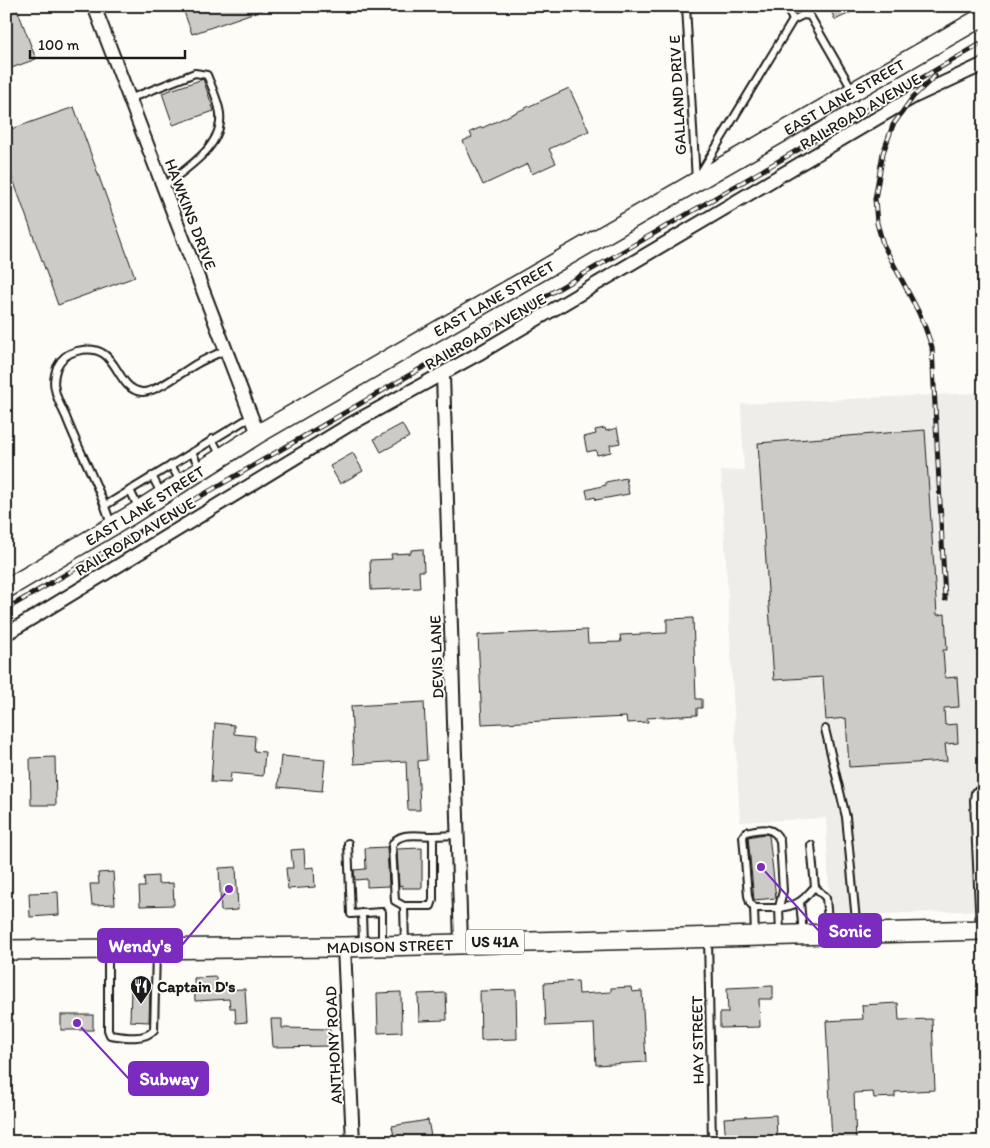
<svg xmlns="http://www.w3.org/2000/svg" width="990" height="1148" viewBox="0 0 990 1148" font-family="Itim,sans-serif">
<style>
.built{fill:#eeede9}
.building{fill:#cccbc8;stroke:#1c1c1c}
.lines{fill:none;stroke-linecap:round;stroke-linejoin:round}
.lane-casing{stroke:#1c1c1c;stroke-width:10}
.street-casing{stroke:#1c1c1c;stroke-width:16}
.secondary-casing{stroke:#1c1c1c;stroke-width:21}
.primary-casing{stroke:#1c1c1c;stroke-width:22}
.lane{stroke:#fdfcf7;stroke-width:6}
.street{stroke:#fdfcf7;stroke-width:12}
.secondary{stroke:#fdfcf7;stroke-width:18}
.primary{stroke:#fdfcf7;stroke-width:19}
.rail-casing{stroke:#1c1c1c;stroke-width:5}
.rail{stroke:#fdfcf7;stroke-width:3;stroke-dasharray:9;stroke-linecap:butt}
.labels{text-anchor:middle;stroke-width:4;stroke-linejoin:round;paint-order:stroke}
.shield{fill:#fdfcf7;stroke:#605f5e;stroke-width:1}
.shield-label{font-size:15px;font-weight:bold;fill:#1c1c1c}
.street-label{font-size:16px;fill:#1c1c1c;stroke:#fdfcf7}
.poi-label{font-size:16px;font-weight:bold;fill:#1c1c1c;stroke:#fdfcf7;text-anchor:start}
.leader{fill:none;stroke:#7b2cbf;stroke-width:2}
.callout-dot{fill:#7b2cbf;stroke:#fdfcf7;stroke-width:2}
.callout{fill:#7b2cbf;stroke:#7b2cbf;stroke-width:2}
.callout-label{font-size:18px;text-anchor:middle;font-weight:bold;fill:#fff}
</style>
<rect width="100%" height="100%" fill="#fdfcf7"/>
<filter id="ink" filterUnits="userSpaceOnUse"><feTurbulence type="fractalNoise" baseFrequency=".02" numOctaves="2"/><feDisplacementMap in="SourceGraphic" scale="10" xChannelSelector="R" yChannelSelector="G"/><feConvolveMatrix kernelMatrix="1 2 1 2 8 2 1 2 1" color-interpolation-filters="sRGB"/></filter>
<g filter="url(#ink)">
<!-- built -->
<polygon class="built" points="977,393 984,429 984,910 830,916 826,818 740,822 721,471 744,470 741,404"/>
<!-- building -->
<g class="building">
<polygon points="6,6 16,6 36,59 6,70"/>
<polygon points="182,6 267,6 267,8 192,34"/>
<polygon points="829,6 865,6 835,20"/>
<polygon points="203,79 214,111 173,125 162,93"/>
<polygon points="569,88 589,131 549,149 556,163 532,174 528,164 483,185 463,141 472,137 470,132 482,127 482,128"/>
<polygon points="74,107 135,277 58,305 6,160 6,131"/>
<polygon points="402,424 409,437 381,452 374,439"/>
<polygon points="605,428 606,431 617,428 620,443 610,445 611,452 597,455 596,450 587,452 584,437 596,434 595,430"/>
<polygon points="925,430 937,615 945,614 947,650 943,650 945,678 957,677 959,707 944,708 945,725 957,724 958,743 945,744 947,761 849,767 846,718 826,720 823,677 774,680 758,443"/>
<polygon points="353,453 363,471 340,484 330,466"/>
<polygon points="626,478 629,494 596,500 595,497 588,499 586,490 606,485 606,482"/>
<polygon points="423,549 424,571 419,571 420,588 371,590 370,560 392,559 391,554 411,553 411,550"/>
<polygon points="693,618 696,699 702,699 702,708 697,708 697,715 647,718 648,722 627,723 626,717 482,724 478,635 587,630 588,643 621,642 620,635 667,633 667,619"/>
<polygon points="424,702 427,760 418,761 420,810 408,810 406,761 354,764 351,706"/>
<polygon points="215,723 234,725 234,734 255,736 254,751 265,752 263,776 231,773 230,783 211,782"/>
<polygon points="281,756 325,760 322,791 278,787"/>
<polygon points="55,757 56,805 31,805 30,758"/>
<polygon points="764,834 769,835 776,898 754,900 748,837"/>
<polygon points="387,847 389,886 367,887 367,879 355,880 354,870 366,869 365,848"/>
<polygon points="422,848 422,888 402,888 402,885 399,886 397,849"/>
<polygon points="304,849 305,868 314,867 315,887 288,889 286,868 293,868 291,850"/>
<polygon points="236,867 238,910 221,911 219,868"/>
<polygon points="113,872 115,904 92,905 90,884 99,884 98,873"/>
<polygon points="158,876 158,884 173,883 174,905 140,906 139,887 145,887 144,877"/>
<polygon points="58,892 59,915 30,917 29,893"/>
<polygon points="216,977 217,990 245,989 247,1022 236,1023 235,1008 230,1008 229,999 195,1001 194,978"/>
<polygon points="578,981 579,994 611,992 611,988 631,987 632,992 642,991 646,1062 596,1065 594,1024 546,1026 544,983"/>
<polygon points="773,986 773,999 759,999 760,1027 720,1028 720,1013 728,1013 727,988"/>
<polygon points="131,989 150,989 149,1022 130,1021"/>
<polygon points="516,990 517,1039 481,1040 480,991"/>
<polygon points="401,992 402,1032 378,1033 377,993"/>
<polygon points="446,993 447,1020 419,1021 418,994"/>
<polygon points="898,1003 899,1020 932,1019 935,1090 895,1092 895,1097 874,1098 873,1092 854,1093 856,1142 832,1142 826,1021 863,1019 862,1005"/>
<rect x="61" y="1015" width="32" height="15"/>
<polygon points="271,1019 282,1019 282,1028 330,1029 330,1046 273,1047"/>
<polygon points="776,1115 777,1142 726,1142 724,1118"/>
<polygon points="428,1120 432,1142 395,1142 392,1126"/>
</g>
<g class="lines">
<!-- lane casing -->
<g class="lane-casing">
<g id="lane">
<polyline points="686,6 696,181"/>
<polyline points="786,6 793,20"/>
<path d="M129 99 195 73 207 75C212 87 218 100 220 113 224 147 186 168 163 187"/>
<polyline points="701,172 793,20 803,15 810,16 853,91"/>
<polyline points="212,439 221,456"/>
<polyline points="192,452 200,469"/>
<polyline points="171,465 180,481"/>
<polyline points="152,476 161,493"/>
<polyline points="130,490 139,509"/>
<polyline points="106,505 252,416"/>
<path d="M111 525C101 488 80 454 66 417 62 408 56 398 55 389 53 382 55 373 57 367 61 358 69 353 77 351 120 340 113 389 142 392 156 393 185 370 198 363 207 358 217 354 226 350"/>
<polyline points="825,729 846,817 857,931"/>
<polyline points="348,843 351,914 382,912 382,945"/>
<polyline points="815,887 826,898 829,932"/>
<polyline points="800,902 803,934"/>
<path d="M404 906 395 901 392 846C397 831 419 836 433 836"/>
<path d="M754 908 750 903 748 896 743 836 746 832C760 829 774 825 780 841L783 891 779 907 780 935"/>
<polyline points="362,913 363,944"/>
<polyline points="980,929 974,800 975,792 984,789"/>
<path d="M755 935 754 908C769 908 791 910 803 899 807 896 810 891 815 887L811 845"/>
<polyline points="708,938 712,1142"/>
<polyline points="405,944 404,906 431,906 433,900 433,836 458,835"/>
<path d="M108 950V1030L110 1035C124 1037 144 1041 154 1030L156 952"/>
</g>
</g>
<!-- street casing -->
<g class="street-casing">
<g id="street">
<polyline points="94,6 258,434"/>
<polyline points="438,377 443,375 461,943"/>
<polyline points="6,634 349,425 478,354 913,97 984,64"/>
<polyline points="344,947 353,1142"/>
</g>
</g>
<!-- secondary casing -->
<g class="secondary-casing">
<g id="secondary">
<path id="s1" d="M6 589 131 515 258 434 984 16"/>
</g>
</g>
<!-- primary casing -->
<g class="primary-casing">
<g id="primary">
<path id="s2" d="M6 950 344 947 984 930"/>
</g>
</g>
<!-- lane -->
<use href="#lane" class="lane"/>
<!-- street -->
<use href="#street" class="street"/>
<!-- secondary -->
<use href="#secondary" class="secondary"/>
<!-- primary -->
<use href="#primary" class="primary"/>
<!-- rail casing -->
<g class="rail-casing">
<g id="rail">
<polyline points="935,76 913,97 893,125 883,153 875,199 877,223 883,244 918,311 925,327 932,347 945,599"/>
<polyline points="6,609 984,42"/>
</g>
</g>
<!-- rail -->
<use href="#rail" class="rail"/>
</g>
</g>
<!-- icons -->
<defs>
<g id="restaurant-pin" transform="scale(1.125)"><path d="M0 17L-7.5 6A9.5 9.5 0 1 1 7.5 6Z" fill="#1c1c1c" stroke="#fdfcf7"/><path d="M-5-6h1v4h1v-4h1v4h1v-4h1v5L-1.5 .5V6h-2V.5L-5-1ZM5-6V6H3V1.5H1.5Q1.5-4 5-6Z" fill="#fff"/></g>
</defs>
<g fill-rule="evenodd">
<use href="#restaurant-pin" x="141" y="986"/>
</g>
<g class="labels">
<!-- shield labels -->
<rect class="shield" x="466" y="929.5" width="58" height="25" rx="4"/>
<g class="shield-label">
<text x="495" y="947">US 41A</text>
</g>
<!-- street labels -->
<g class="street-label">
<text transform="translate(677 95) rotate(-93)" y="6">GALLAND DRIV E</text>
<text dy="6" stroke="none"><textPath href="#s1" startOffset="972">EAST LANE STREET</textPath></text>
<text transform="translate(860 111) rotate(-30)" y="6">RAILROAD AVENUE</text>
<text transform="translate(191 214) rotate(69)" y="6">HAWKINS DRIVE</text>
<text dy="6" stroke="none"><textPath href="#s1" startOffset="568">EAST LANE STREET</textPath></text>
<text transform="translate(485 331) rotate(-30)" y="6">RAILROAD AVENUE</text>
<text dy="6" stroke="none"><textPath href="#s1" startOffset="162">EAST LANE STREET</textPath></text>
<text transform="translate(135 536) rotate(-31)" y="6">RAILROAD AVENUE</text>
<text transform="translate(436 657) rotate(-92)" y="6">DEVIS LANE</text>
<text dy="6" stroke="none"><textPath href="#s2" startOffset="384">MADISON STREET</textPath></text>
<text transform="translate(697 1040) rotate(-91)" y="6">HAY STREET</text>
<text transform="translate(333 1045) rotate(-93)" y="6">ANTHONY ROAD</text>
</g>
<!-- poi labels -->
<g class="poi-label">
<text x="157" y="992">Captain D's</text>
</g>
</g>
<!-- callouts -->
<path class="leader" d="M761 867L819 931M229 889L182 945M77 1023L129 1079"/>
<g class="callout-dot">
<circle cx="761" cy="867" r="5"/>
<circle cx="229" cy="889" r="5"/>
<circle cx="77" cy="1023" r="5"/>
</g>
<g class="callout">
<rect x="819" y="914" width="62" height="33" rx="5"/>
<rect x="98" y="929" width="84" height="33" rx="5"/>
<rect x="129" y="1062" width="79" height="33" rx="5"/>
</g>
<g class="callout-label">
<text x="850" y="937">Sonic</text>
<text x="140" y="952">Wendy's</text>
<text x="169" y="1085">Subway</text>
</g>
<!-- margin -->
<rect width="990" height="1148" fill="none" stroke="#fdfcf7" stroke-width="25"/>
<rect x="12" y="12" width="965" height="1123" fill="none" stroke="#1c1c1c" stroke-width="2" filter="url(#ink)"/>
<!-- scale -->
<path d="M30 50v8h155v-8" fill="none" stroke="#1c1c1c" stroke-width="2.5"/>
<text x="38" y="50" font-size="15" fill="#1c1c1c" stroke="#fdfcf7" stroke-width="4" paint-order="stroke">100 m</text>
</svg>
